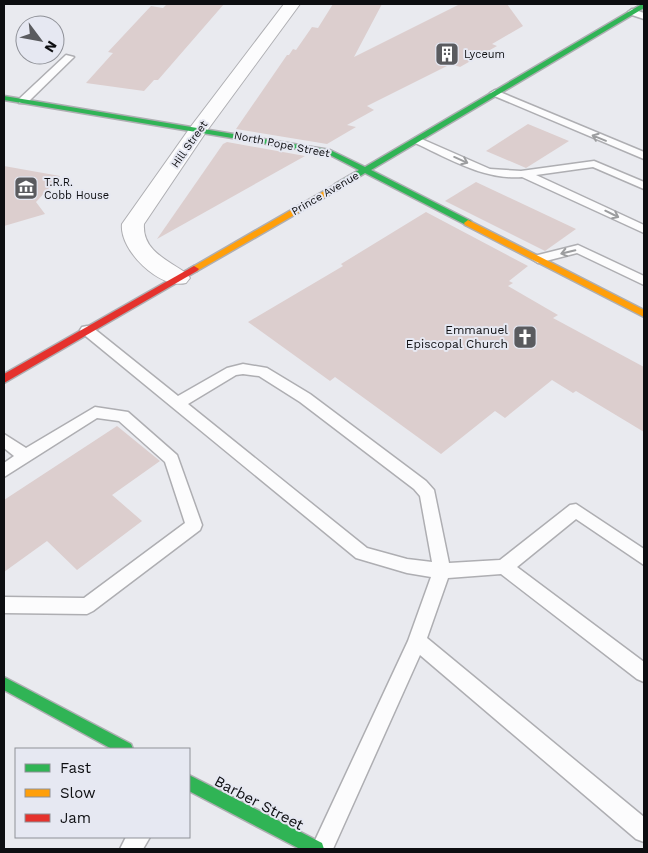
<svg xmlns="http://www.w3.org/2000/svg" width="648" height="853" viewBox="0 0 648 853" font-family="'Work Sans',sans-serif">
<style>
.building{fill:#dccece}
.lines{fill:none;stroke-linecap:round;stroke-linejoin:round}
.lane-casing{stroke:#aeaeb2;stroke-width:3}
.street-casing{stroke:#aeaeb2;stroke-width:2}
.fast-casing{stroke:#aeaeb2;stroke-width:3}
.slow-casing{stroke:#aeaeb2;stroke-width:3}
.jam-casing{stroke:#aeaeb2;stroke-width:3}
.lane{fill:#fcfcfd;fill-rule:evenodd}
.street{fill:#fcfcfd;fill-rule:evenodd}
.fast{fill:#30b455;fill-rule:evenodd}
.slow{fill:#ff9f0a;fill-rule:evenodd}
.jam{fill:#e5322d;fill-rule:evenodd}
.oneway{stroke:#9c9d9f}
.labels{text-anchor:middle;stroke-width:4;stroke-linejoin:round;paint-order:stroke}
.far-poi-label{font-size:11px;fill:#0d0e11;stroke:#e6e8f2;text-anchor:start}
.far-street-label{font-size:11px;fill:#0d0e11;stroke:#e6e8f2}
.poi-label{font-size:12px;fill:#0d0e11;stroke:#e6e8f2;text-anchor:end}
.near-street-label{font-size:15px;fill:#0d0e11;stroke:#e6e8f2}
</style>
<rect width="100%" height="100%" fill="#e9eaef"/>
<!-- building -->
<g class="building">
<polygon points="167,4 224,4 158,80 154,80 144,91 86,83 113,53 108,52 151,6 163,8"/>
<polygon points="333,4 382,4 354,57 460,4 507,4 523,26 492,44 497,46 460,67 451,64 367,106 374,110 347,125 356,127 327,144 236,129 287,55 289,55 293,49 296,50 312,27 318,28"/>
<polygon points="528,124 569,141 526,168 486,151"/>
<polygon points="227,142 305,156 157,239 223,144"/>
<polygon points="4,166 60,176 36,202 45,214 4,226"/>
<polygon points="476,182 576,229 545,251 445,201"/>
<polygon points="426,212 528,266 509,281 513,283 508,286 558,315 553,318 644,367 644,432 576,391 573,393 552,380 505,418 495,411 441,454 335,377 330,381 248,322 343,266 341,264"/>
<polygon points="117,426 160,461 112,495 142,521 77,570 47,541 4,572 4,500"/>
</g>
<g class="lines">
<!-- lane casing -->
<g class="lane-casing">
<g id="lane">
<polygon points="632,9 644,13 644,19 629,14 628,12"/>
<polygon points="66,55 74,57 27,103 19,103 19,99"/>
<polygon points="495,90 644,152 644,159 492,95 490,93"/>
<path d="M417 137 490 169 521 171 594 161 644 182V189L593 167 536 175 644 225V233L522 177C483 180 448 158 413 142L412 140Z"/>
<polygon points="578,245 644,276 644,285 577,253 538,263 532,259 534,256"/>
<path d="M87 326 92 327 178 396 227 368 243 364 267 368 310 394 426 481 434 490 449 563 500 560 570 505 576 504 644 549V565L576 519 517 567 644 662V682L637 679 501 574 448 578 427 638 644 817V842L636 839 420 655 333 849H311L408 641 431 577 407 573 356 558 82 333 80 330 82 327ZM243 374 259 376 300 402 414 489 420 496 432 562 407 559 367 548 188 404 236 375Z"/>
<polygon points="95,407 128,412 177,455 202,525 200,530 93,611 87,614 4,613 4,597 84,598 185,523 165,462 119,421 97,418 4,477 4,463 14,456 4,448 4,434 26,448"/>
<polygon points="126,837 150,837 143,849 120,849"/>
</g>
</g>
<!-- street casing -->
<g class="street-casing">
<path id="street" d="M284 4H300L206 132 144 224C142 250 167 260 186 273L190 278 186 283C160 290 119 250 122 224L192 125Z"/>
</g>
<!-- fast casing -->
<g class="fast-casing">
<g id="fast">
<polygon points="642,4 644,4 644,8 371,170 471,221 472,223 468,226 365,173 341,188 335,188 335,184 359,170 328,154 4,100 4,96 330,150 365,167"/>
<polygon points="4,677 131,744 133,749 112,749 4,690"/>
<polygon points="189,775 322,843 324,849 300,849 189,791"/>
</g>
</g>
<!-- slow casing -->
<g class="slow-casing">
<g id="slow">
<polygon points="338,183 342,186 341,188 197,271 194,272 189,269"/>
<polygon points="468,220 644,310 644,317 465,225 464,223"/>
</g>
</g>
<!-- jam casing -->
<g class="jam-casing">
<polygon id="jam" points="194,266 199,269 197,271 4,383 4,374"/>
</g>
<!-- lane -->
<use href="#lane" class="lane"/>
<!-- street -->
<use href="#street" class="street"/>
<!-- fast -->
<use href="#fast" class="fast"/>
<!-- slow -->
<use href="#slow" class="slow"/>
<!-- jam -->
<use href="#jam" class="jam"/>
</g>
<!-- one-way arrows -->
<defs><path id="oneway-shaft" d="M-6 0H5M1.5-3L5.5 0L1.5 3" fill="none" stroke-width="1.6" stroke-linecap="round" stroke-linejoin="round" transform="scale(1.25)"/></defs>
<g class="oneway">
<use href="#oneway-shaft" transform="translate(599 138) rotate(-158)"/>
<use href="#oneway-shaft" transform="translate(461 160) rotate(24)"/>
<use href="#oneway-shaft" transform="translate(612 214) rotate(26)"/>
<use href="#oneway-shaft" transform="translate(568 252) rotate(167)"/>
</g>
<!-- icons -->
<defs>
<g id="building-square" transform="scale(1.25)"><rect x="-9" y="-9" width="18" height="18" rx="4" fill="#5a5b5f" stroke="#e6e8f2"/><path d="M-4-6H4V6H1V3H-1V6H-4ZM-2.5-4.3h1.7v1.8h-1.7ZM.8-4.3h1.7v1.8H.8ZM-2.5-1h1.7V.8h-1.7ZM.8-1h1.7V.8H.8Z" fill="#fff"/></g>
<g id="museum-square" transform="scale(1.25)"><rect x="-9" y="-9" width="18" height="18" rx="4" fill="#5a5b5f" stroke="#e6e8f2"/><path d="M0-6L6-3V-2H-6V-3ZM-5-1h2V3h-2ZM-1-1h2V3h-2ZM3-1h2V3H3ZM-6 4H6V6H-6Z" fill="#fff"/></g>
<g id="church-square" transform="scale(1.25)"><rect x="-9" y="-9" width="18" height="18" rx="4" fill="#5a5b5f" stroke="#e6e8f2"/><path d="M-1.2-6h2.4v3.5h3.3v2.4h-3.3V6h-2.4V-.1h-3.3v-2.4h3.3Z" fill="#fff"/></g>
</defs>
<g fill-rule="evenodd">
<use href="#building-square" x="447" y="54"/>
<use href="#museum-square" x="26" y="188"/>
<use href="#church-square" x="525" y="337"/>
</g>
<g class="labels">
<!-- far-poi labels -->
<g class="far-poi-label">
<text x="464" y="58">Lyceum</text>
<text x="44" y="186">T.R.R.<tspan x="44" dy="13">Cobb House</tspan></text>
</g>
<!-- far-street labels -->
<g class="far-street-label">
<text transform="translate(189 144) rotate(-55)" y="4">Hill Street</text>
<text transform="translate(282 144) rotate(11)" y="4">North Pope Street</text>
<text transform="translate(325 193) rotate(-30)" y="4">Prince Avenue</text>
</g>
<!-- poi labels -->
<g class="poi-label">
<text x="508" y="334">Emmanuel<tspan x="508" dy="14">Episcopal Church</tspan></text>
</g>
<!-- near-street labels -->
<g class="near-street-label">
<text transform="translate(259 803) rotate(28)" y="5">Barber Street</text>
</g>
</g>
<!-- border -->
<rect width="648" height="853" fill="none" stroke="#0d0e11" stroke-width="10"/>
<!-- legend -->
<rect x="15" y="748" width="175" height="90" fill="#e6e8f2" stroke="#8f9198"/>
<rect x="25" y="764" width="25" height="8" fill="#30b455" stroke="#8f9198"/>
<text x="60" y="773" font-size="15" fill="#0d0e11">Fast</text>
<rect x="25" y="789" width="25" height="8" fill="#ff9f0a" stroke="#8f9198"/>
<text x="60" y="798" font-size="15" fill="#0d0e11">Slow</text>
<rect x="25" y="814" width="25" height="8" fill="#e5322d" stroke="#8f9198"/>
<text x="60" y="823" font-size="15" fill="#0d0e11">Jam</text>
<!-- north arrow -->
<g transform="translate(40 40) rotate(122)"><circle r="24" fill="#e6e8f2" stroke="#8f9198"/>
<path d="M0-4L9 19L0 12L-9 19Z" fill="#5a5b5f"/>
<text y="-8" font-size="14" font-weight="bold" text-anchor="middle" fill="#0d0e11">N</text>
</g>
</svg>
